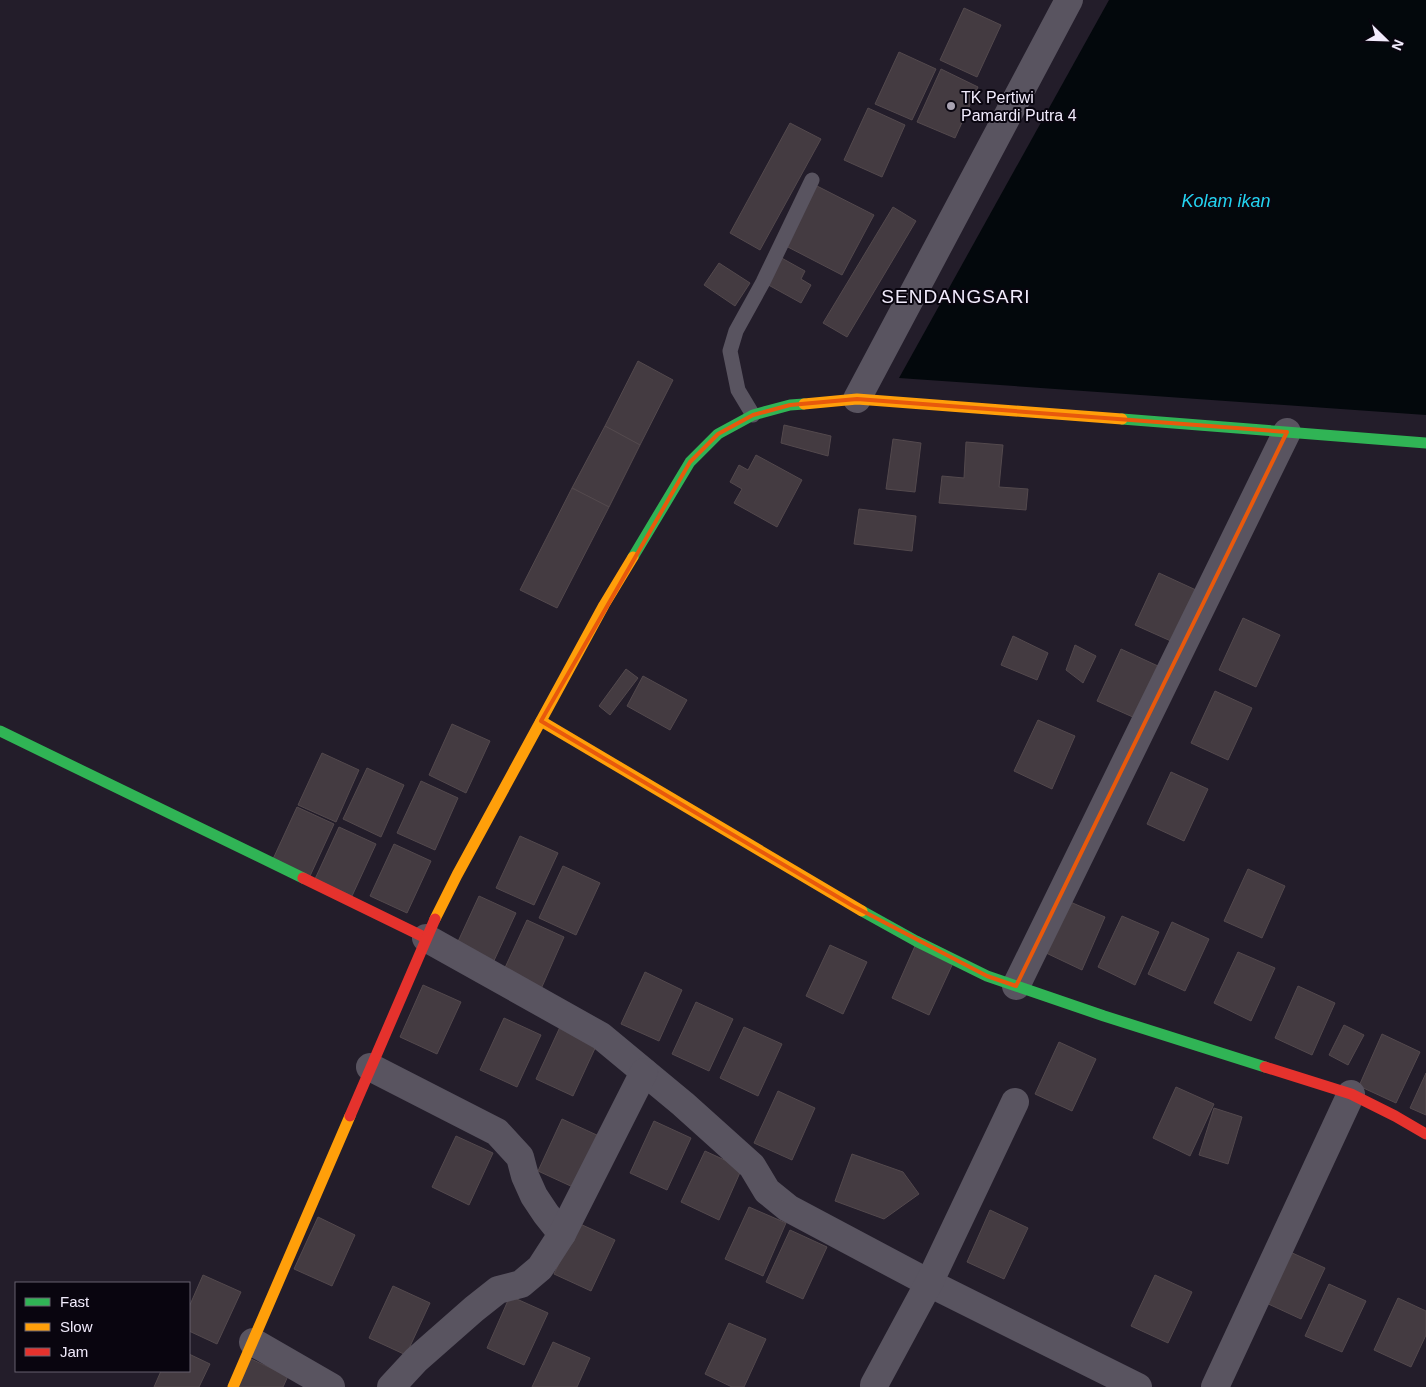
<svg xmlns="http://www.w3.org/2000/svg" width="1426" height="1387" viewBox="0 0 1426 1387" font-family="Arial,sans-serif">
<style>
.water{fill:#03080c}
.building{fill:#443b41;stroke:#53494d}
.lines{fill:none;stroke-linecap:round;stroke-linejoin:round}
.lane{stroke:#595460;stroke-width:15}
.street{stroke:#595460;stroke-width:28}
.fast{stroke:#30b455;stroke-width:11}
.slow{stroke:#ff9f0a;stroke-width:11}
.jam{stroke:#e5322d;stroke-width:11}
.marked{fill:none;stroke:#e8590c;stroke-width:4;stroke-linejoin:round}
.poi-dot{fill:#a9a3b2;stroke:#09050f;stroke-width:2}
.labels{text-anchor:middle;stroke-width:4;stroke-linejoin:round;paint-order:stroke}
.poi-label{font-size:16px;fill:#f1ebfc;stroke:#09050f;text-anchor:start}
.water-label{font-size:18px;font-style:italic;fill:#23d4f1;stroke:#09050f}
.quarter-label{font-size:19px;letter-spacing:1px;fill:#f1ebfc;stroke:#09050f}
</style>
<rect width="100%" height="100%" fill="#231d2a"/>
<!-- water -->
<polygon class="water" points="1109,0 1426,0 1426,415 899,378"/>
<!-- building -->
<g class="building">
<polygon points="964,8 1001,25 977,77 940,60"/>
<polygon points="899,52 936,69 912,120 875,104"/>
<polygon points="941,69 978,87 955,138 917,122"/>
<polygon points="868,108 905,125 882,177 844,160"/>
<polygon points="790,123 821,139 760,250 730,233"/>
<polygon points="815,185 874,215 842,275 784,245"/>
<polygon points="893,207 916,221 847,337 823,323"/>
<polygon points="778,256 805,271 801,279 811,285 801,303 763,282"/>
<polygon points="719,263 750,283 735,306 704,285"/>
<polygon points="638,361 673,380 640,445 605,426"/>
<polygon points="784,425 831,436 828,456 781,443"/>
<polygon points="605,426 640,445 609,507 572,488"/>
<polygon points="893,439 921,443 915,492 886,489"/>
<polygon points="966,442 1003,445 999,487 1028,489 1026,510 939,503 942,476 964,478"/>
<polygon points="756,455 802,480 777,527 734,503 742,489 730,482 739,465 748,470"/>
<polygon points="572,488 609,507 557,608 520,590"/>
<polygon points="859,509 916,516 912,551 854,544"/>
<polygon points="1159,573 1196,590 1173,642 1135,625"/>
<polygon points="1243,618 1280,635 1256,687 1219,670"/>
<polygon points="1013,636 1048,653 1037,680 1001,665"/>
<polygon points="1075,645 1096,656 1083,683 1066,670"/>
<polygon points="1121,649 1158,666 1135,718 1097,701"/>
<polygon points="626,669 638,678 610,715 599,706"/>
<polygon points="643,676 687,700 670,730 627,706"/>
<polygon points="1215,691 1252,708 1228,760 1191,743"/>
<polygon points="1038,720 1075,736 1052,789 1014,771"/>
<polygon points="452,724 490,741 466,793 429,775"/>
<polygon points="322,753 359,770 336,822 298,805"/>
<polygon points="367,768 404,785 381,837 343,819"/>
<polygon points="1171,772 1208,789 1184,841 1147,824"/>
<polygon points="421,781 458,798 435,850 397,833"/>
<polygon points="297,807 334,824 310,876 273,859"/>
<polygon points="339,827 376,844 352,896 315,879"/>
<polygon points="520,836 558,853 534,905 496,888"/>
<polygon points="394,844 431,861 407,913 370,896"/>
<polygon points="563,866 600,883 576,935 539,918"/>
<polygon points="1248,869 1285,886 1262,938 1224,921"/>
<polygon points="479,896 516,913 492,965 455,948"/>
<polygon points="1068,901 1105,917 1082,970 1044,952"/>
<polygon points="1122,916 1159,932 1135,985 1098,967"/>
<polygon points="527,920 564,937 541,989 503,972"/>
<polygon points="1172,922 1209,939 1185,991 1148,974"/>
<polygon points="830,945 867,962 843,1014 806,996"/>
<polygon points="915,946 953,963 929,1015 892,998"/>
<polygon points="1238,952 1275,968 1251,1021 1214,1003"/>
<polygon points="645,972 682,990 659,1041 621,1024"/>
<polygon points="423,985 461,1002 437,1054 400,1037"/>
<polygon points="1298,986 1335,1003 1312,1055 1275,1038"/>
<polygon points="696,1002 733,1019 709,1071 672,1054"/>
<polygon points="504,1018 541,1035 517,1087 480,1070"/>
<polygon points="1344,1025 1364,1035 1348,1065 1329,1055"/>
<polygon points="560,1027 597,1044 573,1096 536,1079"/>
<polygon points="744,1027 782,1044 758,1096 720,1078"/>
<polygon points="1382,1034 1420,1052 1396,1103 1359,1086"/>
<polygon points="1059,1042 1096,1059 1072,1111 1035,1094"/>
<polygon points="1426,1073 1426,1115 1410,1108"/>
<polygon points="1176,1087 1214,1104 1190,1156 1153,1138"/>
<polygon points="778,1091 815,1108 792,1160 754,1143"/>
<polygon points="1214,1108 1242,1117 1228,1164 1199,1155"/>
<polygon points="562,1119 599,1136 575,1188 538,1171"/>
<polygon points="654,1121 691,1138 667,1190 630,1173"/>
<polygon points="456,1136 493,1153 469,1205 432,1187"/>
<polygon points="705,1151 742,1168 719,1220 681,1202"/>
<polygon points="852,1154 903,1172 919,1194 884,1219 835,1201"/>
<polygon points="749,1207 786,1223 763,1276 725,1259"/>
<polygon points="990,1210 1028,1228 1004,1279 967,1262"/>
<polygon points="318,1217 355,1235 332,1286 294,1269"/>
<polygon points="578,1223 615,1240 591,1291 554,1274"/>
<polygon points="790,1230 827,1247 803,1299 766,1282"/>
<polygon points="1288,1251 1325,1268 1301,1319 1264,1302"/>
<polygon points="203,1275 241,1292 217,1344 189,1331 189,1307"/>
<polygon points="1155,1275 1192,1292 1168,1343 1131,1326"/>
<polygon points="1329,1284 1366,1301 1342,1352 1305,1336"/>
<polygon points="393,1286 430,1303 406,1355 369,1338"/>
<polygon points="510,1296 548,1313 524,1365 487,1348"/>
<polygon points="1398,1298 1426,1311 1426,1335 1411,1367 1374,1350"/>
<polygon points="729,1323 766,1339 744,1387 732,1387 705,1374"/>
<polygon points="553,1342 590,1358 577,1387 532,1387"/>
<polygon points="189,1354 210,1364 199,1387 154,1387 161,1371 189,1371"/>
<polygon points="251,1359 288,1376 283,1387 238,1387"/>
</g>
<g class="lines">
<!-- lane -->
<polyline class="lane" points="753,415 738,390 730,351 736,331 763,282 812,180"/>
<!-- street -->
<g class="street">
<polyline points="857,399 1069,0"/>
<polyline points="426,938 601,1036 683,1104 752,1166 767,1191 788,1208 929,1283 1138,1387"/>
<polyline points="1016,986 1287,432"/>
<polyline points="370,1067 497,1132 520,1157 525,1176 534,1196 546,1214 562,1234"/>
<polyline points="253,1342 331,1387"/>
<polyline points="874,1385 929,1283 1015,1102"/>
<polyline points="391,1387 416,1360 474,1309 498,1290 521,1284 540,1268 562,1234 644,1072"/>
<polyline points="1215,1387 1351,1094"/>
</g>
<!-- fast -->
<g class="fast">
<polyline points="1122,419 1426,443"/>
<polyline points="633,557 690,462 718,434 753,415 790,405 804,404"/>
<polyline points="0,731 303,878"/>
<polyline points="862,911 916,941 987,976 1104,1016 1265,1067"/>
</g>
<!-- slow -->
<g class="slow">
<polyline points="804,404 857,399 1122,419"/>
<polyline points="541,721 862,911"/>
<polyline points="435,919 457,875 604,605 633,557"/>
<polyline points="233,1387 350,1116"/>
</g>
<!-- jam -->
<g class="jam">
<polyline points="303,878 426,938"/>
<polyline points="1265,1067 1351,1094 1395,1116 1426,1134"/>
<polyline points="350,1116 435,919"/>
</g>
</g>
<!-- marked area -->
<path class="marked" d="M857 399 1287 432 1016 986 987 976 853 906 541 721 690 462 718 434 753 415 790 405Z"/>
<!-- markers -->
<circle class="poi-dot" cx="951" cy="106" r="5"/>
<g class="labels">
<!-- poi labels -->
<g class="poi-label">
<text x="961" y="103">TK Pertiwi<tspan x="961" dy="18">Pamardi Putra 4</tspan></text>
</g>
<!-- water labels -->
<g class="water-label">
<text x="1226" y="207">Kolam ikan</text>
</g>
<!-- quarter labels -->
<g class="quarter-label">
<text x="956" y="303">SENDANGSARI</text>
</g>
</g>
<!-- legend -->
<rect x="15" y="1282" width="175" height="90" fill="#09050f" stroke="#66616e"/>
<rect x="25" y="1298" width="25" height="8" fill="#30b455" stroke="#66616e"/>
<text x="60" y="1307" font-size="15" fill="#f1ebfc">Fast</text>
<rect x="25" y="1323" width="25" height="8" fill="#ff9f0a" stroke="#66616e"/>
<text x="60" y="1332" font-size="15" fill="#f1ebfc">Slow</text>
<rect x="25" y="1348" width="25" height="8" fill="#e5322d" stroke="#66616e"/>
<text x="60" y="1357" font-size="15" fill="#f1ebfc">Jam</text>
<!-- north arrow -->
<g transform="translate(1386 40) rotate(113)" stroke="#09050f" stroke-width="4" paint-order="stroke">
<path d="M0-4L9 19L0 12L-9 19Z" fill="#f1ebfc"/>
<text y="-8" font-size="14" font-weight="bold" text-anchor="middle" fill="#f1ebfc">N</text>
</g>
</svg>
